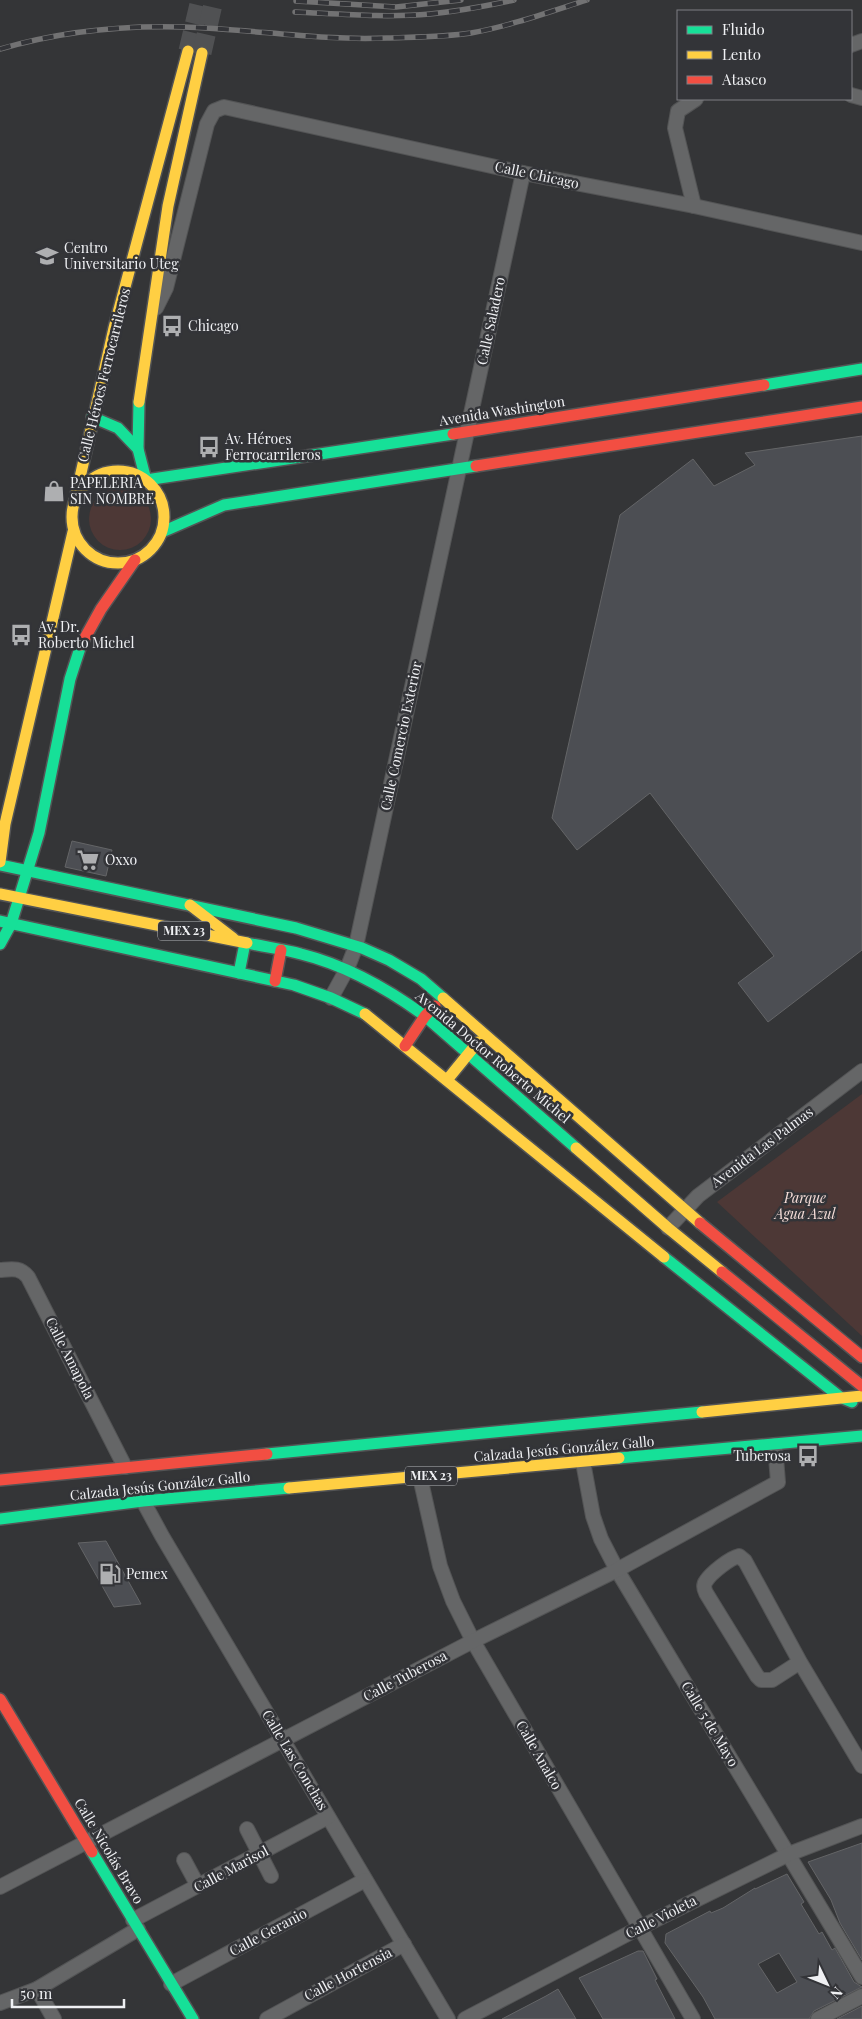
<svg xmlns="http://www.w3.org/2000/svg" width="862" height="2019" viewBox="0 0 862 2019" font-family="'Playfair Display',serif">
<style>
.green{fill:#4d3836}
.building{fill:#4c4e53;stroke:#646567;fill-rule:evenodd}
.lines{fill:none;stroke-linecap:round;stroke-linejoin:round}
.secondary-tunnel{stroke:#505153;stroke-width:19;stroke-dasharray:19 9;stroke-linecap:butt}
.street-casing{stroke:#535455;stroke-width:16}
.fast-casing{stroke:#535455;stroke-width:14}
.slow-casing{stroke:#535455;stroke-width:14}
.jam-casing{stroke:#535455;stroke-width:14}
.street{stroke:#656667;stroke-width:14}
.fast{stroke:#16e098;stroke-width:11}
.slow{stroke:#ffcf43;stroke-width:11}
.jam{stroke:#f24e42;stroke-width:11}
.rail-casing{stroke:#727273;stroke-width:5.5}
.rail{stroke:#333438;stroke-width:4;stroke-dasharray:11;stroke-linecap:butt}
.labels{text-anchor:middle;stroke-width:5;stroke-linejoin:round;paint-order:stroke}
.shield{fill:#333438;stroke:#b7b8bb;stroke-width:1}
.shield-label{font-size:12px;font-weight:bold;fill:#eff0f3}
.street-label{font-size:14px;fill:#eff0f3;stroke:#333438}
.poi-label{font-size:14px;fill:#eff0f3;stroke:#333438;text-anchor:start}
.park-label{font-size:14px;font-style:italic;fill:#f6ddd8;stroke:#333438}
</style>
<rect width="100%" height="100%" fill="#343537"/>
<!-- green -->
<g class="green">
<circle cx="120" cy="519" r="31"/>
<polygon points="862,1094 862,1336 717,1202"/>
</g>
<!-- building -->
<g class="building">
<polygon points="862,436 862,950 768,1022 738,983 774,956 650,793 577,850 552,818 620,515 693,459 714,486 755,465 745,453"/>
<polygon points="72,841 112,850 106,876 65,867"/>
<polygon points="106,1541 141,1604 114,1607 78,1543"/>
<polygon points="862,1843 862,1960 840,1923 831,1900 808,1862"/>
<path d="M787 1874 804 1902 801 1904 819 1934 822 1932 832 1950 835 1948 854 1982 862 1987 814 2011 809 2019H715L703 1997 665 1943 666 1934 710 1911 711 1913 723 1908 755 1888V1889ZM779 1953 797 1982 777 1993 758 1964Z"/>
<polygon points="638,1951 643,1951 657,1979 655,1980 675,2019 603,2019 579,1978"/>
<polygon points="558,1989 576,2019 502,2019 546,1996"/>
<polygon points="862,2006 862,2019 837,2019"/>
</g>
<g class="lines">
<!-- secondary-tunnel -->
<g class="secondary-tunnel">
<polyline points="188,51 200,0"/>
<polyline points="202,53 214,0"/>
</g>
<!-- street casing -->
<g class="street-casing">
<g id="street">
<polyline points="851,45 862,41"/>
<polyline points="851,95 862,98"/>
<polyline points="694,206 675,128 678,111 696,99"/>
<polyline points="156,308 166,288 207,124 214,111 224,107 523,173 694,206 862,243"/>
<polyline points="331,998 347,969 356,946 523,173"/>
<polyline points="668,1228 698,1196 862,1071"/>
<path d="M0 1270C12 1269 20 1267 28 1277L125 1467"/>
<polyline points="583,1462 593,1516 601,1539 617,1570 862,1977"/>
<polyline points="420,1477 440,1566 453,1601 473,1641 693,2019"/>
<polyline points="143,1501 162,1536 448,2019"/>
<path d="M800 1662 772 1680H761L757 1676 706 1593C704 1589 703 1585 706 1581 711 1573 730 1558 739 1556L745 1561 800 1662 862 1766"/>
<polyline points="247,1829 271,1876"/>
<polyline points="184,1860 198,1886"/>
<polyline points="0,1887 473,1641 617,1570 778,1482 775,1445"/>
<polyline points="133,1920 328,1817"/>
<polyline points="171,1984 365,1880"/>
<polyline points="37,1989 54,2019"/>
<polyline points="0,2003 37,1989 138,1929"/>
<polyline points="267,2019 404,1944"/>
<polyline points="465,2019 639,1928 789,1854 862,1826"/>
<polyline points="818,2019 862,1996"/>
</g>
</g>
<!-- fast casing -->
<g class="fast-casing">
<g id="fast">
<polyline points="764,385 862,369"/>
<polyline points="139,402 138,449 146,480 453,434"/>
<polyline points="92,417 118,428 138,449"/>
<polyline points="162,532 224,505 476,466"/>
<polyline points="0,865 296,928 362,948 389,960 421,979 443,998"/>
<polyline points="0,921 294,985 331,998 365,1014"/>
<path d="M247 943C265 947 283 949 301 954 345 965 388 989 425 1016L576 1148"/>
<polyline points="0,944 11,924 39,833 70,679 81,645"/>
<polyline points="239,973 245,943"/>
<polyline points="664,1257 840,1397 852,1402"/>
<polyline points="267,1454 702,1412"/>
<polyline points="619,1458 862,1436"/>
<polyline points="0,1519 143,1501 289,1488"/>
<polyline points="92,1852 193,2019"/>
</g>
</g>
<!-- slow casing -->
<g class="slow-casing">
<g id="slow">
<polyline points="139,402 168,206 202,53"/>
<circle cx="118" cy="517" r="46"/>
<polyline points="76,495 114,328 188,51"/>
<polyline points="0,862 5,824 73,532"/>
<polyline points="0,894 247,943"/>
<polyline points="190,905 233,938"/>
<polyline points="443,998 700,1223"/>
<polyline points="365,1014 664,1257"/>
<polyline points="447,1080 478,1042"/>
<polyline points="576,1148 668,1228 722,1272"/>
<polyline points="702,1412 862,1396"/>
<polyline points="289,1488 619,1458"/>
</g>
</g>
<!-- jam casing -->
<g class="jam-casing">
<g id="jam">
<polyline points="453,434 764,385"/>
<polyline points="476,466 862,407"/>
<polyline points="81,645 101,609 135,560"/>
<polyline points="275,981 281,950"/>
<polyline points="405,1046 425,1016 435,1006"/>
<polyline points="700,1223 862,1357"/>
<polyline points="722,1272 862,1386"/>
<polyline points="0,1480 267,1454"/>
<polyline points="0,1699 92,1852"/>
</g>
</g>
<!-- street -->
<use href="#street" class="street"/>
<!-- fast -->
<use href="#fast" class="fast"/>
<!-- slow -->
<use href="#slow" class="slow"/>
<!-- jam -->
<use href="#jam" class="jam"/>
<!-- rail casing -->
<g class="rail-casing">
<g id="rail">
<polyline points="296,1 396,7 461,0"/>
<path d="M295 12C340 14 385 18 430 14 459 11 486 6 514 0"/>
<path d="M0 49C58 32 123 25 183 27 251 29 320 41 387 38 415 37 444 37 471 33 510 26 549 12 587 0"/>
</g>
</g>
<!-- rail -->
<use href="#rail" class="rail"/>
</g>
<!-- icons -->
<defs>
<g id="university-bare" transform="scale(1.725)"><path d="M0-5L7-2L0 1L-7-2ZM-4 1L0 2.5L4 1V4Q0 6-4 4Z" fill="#aeafb1" stroke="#333438" stroke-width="2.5" paint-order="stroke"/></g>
<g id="bus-bare" transform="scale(1.725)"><path d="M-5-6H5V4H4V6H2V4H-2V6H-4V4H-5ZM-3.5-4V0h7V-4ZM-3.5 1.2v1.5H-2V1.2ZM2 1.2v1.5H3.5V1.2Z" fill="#aeafb1" stroke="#333438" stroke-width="2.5" paint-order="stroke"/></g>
<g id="shop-bare" transform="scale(1.725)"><path d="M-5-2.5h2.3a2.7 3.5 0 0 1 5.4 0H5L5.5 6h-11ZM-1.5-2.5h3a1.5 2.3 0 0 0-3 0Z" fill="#aeafb1" stroke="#333438" stroke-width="2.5" paint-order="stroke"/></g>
<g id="supermarket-bare" transform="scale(1.725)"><path d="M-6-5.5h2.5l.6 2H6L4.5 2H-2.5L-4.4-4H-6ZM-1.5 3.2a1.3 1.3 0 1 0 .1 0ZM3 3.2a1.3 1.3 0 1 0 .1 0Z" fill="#aeafb1" stroke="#333438" stroke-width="2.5" paint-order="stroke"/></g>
<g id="fuel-bare" transform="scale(1.725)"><path d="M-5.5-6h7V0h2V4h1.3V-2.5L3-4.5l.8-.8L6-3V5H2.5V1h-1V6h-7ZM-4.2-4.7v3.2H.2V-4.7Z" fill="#aeafb1" stroke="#333438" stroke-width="2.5" paint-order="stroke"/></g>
</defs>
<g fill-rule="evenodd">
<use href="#university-bare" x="47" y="256"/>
<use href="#bus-bare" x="172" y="326"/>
<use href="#bus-bare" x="209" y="447"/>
<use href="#shop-bare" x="54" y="491"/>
<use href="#bus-bare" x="21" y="635"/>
<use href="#supermarket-bare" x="88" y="860"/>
<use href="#bus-bare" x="808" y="1456"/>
<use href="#fuel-bare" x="110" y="1574"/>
</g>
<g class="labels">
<!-- shield labels -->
<g class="shield">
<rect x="158" y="921.5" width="52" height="19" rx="4"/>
<rect x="405" y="1466.5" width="52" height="19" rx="4"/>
</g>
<g class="shield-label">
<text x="184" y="935">MEX 23</text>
<text x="431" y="1480">MEX 23</text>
</g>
<!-- street labels -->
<g class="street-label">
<text transform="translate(537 175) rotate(12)" y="5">Calle Chicago</text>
<text transform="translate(491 321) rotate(-78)" y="5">Calle Saladero</text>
<text transform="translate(104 375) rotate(-76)" y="5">Calle Héroes Ferrocarrileros</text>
<text transform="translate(502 411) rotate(-9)" y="5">Avenida Washington</text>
<text transform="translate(401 736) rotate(-78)" y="5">Calle Comercio Exterior</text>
<text transform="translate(493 1057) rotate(40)" y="5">Avenida Doctor Roberto Michel</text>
<text transform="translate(762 1147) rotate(-37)" y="5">Avenida Las Palmas</text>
<text transform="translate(70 1358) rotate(63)" y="5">Calle Amapola</text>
<text transform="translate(564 1449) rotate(-5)" y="5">Calzada Jesús González Gallo</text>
<text transform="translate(160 1486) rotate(-6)" y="5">Calzada Jesús González Gallo</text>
<text transform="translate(405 1676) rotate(-28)" y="5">Calle Tuberosa</text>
<text transform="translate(710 1724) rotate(59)" y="5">Calle 5 de Mayo</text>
<text transform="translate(539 1755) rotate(60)" y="5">Calle Analco</text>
<text transform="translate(295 1760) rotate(59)" y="5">Calle Las Conchas</text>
<text transform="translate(109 1851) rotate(59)" y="5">Calle Nicolás Bravo</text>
<text transform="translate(231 1869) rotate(-28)" y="5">Calle Marisol</text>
<text transform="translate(661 1917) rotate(-27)" y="5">Calle Violeta</text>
<text transform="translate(268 1932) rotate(-28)" y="5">Calle Geranio</text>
<text transform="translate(348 1974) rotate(-28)" y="5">Calle Hortensia</text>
</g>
<!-- poi labels -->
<g class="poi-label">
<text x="64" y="253">Centro<tspan x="64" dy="16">Universitario Uteg</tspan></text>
<text x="188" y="331">Chicago</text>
<text x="225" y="444">Av. Héroes<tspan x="225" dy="16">Ferrocarrileros</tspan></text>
<text x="70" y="488">PAPELERIA<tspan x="70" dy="16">SIN NOMBRE</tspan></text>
<text x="38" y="632">Av. Dr.<tspan x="38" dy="16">Roberto Michel</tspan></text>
<text x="105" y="865">Oxxo</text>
<text x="791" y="1461" text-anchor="end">Tuberosa</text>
<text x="126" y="1579">Pemex</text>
</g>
<!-- park labels -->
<g class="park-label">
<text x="805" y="1203">Parque<tspan x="805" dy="16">Agua Azul</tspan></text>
</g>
</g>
<!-- legend -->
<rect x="677" y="10" width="175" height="90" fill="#333438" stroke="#7e7f83"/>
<rect x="687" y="26" width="25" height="8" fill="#16e098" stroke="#7e7f83"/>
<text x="722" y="35" font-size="15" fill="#eff0f3">Fluido</text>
<rect x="687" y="51" width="25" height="8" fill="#ffcf43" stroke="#7e7f83"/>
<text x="722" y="60" font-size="15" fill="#eff0f3">Lento</text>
<rect x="687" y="76" width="25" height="8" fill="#f24e42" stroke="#7e7f83"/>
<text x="722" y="85" font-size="15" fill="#eff0f3">Atasco</text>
<!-- north arrow -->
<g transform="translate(827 1984) rotate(133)" stroke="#333438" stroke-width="4" paint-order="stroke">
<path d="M0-4L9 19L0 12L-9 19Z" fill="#eff0f3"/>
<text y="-8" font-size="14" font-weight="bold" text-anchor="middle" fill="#eff0f3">N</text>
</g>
<!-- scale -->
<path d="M12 1999v8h112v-8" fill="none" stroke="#eff0f3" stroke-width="2.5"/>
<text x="20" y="1999" font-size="15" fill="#eff0f3" stroke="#333438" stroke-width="4" paint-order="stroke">50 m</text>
</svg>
